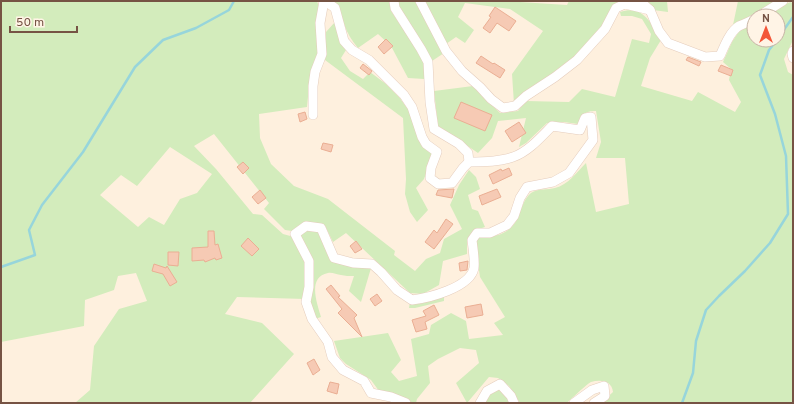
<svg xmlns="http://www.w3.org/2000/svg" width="794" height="404" viewBox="0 0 794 404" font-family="Overpass,sans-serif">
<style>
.green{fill:#d3ecbc;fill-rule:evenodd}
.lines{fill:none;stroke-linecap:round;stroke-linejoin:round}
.stream{stroke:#97d5db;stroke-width:2.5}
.building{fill:#f6cab4;stroke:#eaae93}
.street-casing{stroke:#e5cdbd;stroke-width:10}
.street{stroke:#fff;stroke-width:9}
</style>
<rect width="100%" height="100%" fill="#fef0de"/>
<!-- green -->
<g class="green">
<path d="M1 1H317L319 7V52L310 76 307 107 259 114 260 138 271 164 294 186 328 199 395 251 394 255 415 271 426 259 440 253 444 239 462 229 450 205 459 185 469 170 476 177 480 189 468 195 472 209 478 211 485 227 473 231 467 241V254L443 261 439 285 423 294 410 293 346 233 333 242 325 226 307 222 292 231 285 230 264 209 269 203 214 134 194 146 216 169 253 214 262 215 283 234 294 237 307 264 305 299 237 297 225 314 262 323 294 354 250 403H75L90 390 94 346 119 309 147 301 136 273 118 276 114 290 85 300 84 326 1 342ZM170 147 212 174 197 193 180 199 164 225 149 217 138 227 100 195 121 175 137 186Z"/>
<path d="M333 1H389L391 11 426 63 424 79 408 78 391 46 378 34 358 48C352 41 347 33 344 24 341 15 340 7 333 1Z"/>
<polygon points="397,1 418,1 444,53 432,61 398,6"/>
<polygon points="424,1 503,1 567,5 569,1 637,1 644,7 625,1 575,59 514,104 512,74 543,31 510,9 465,3 458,17 474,30 465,43 456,37 446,44"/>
<polygon points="643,1 667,1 668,12 653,10"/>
<polygon points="738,1 776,1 754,18 733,25"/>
<path d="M791 2 793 4V40L784 59 788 72 793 75V403H601L613 392C612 381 601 379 591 382 587 384 571 399 567 403H520L509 386 498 378 489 377 467 403 456 383 479 363 476 350 460 348 438 359 428 366 430 383 417 399 416 403H409L379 391 371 380 346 364 340 358 334 341 388 333 401 360 391 372 399 381 417 376 411 339 429 334 431 325 451 313 466 321 469 339 503 335 494 323 505 317 480 277 475 243 477 238C484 236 494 237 501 234 524 224 517 205 531 193 538 188 548 190 555 188 568 185 577 172 586 163L596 212 629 204 625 158H596L601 142 596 111C584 111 584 114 578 124L564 122 547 123 526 143 519 147 526 118 498 121 492 138 478 153 438 126 434 91 473 86 500 113 518 111 526 101 569 102 582 89 615 97 632 39 649 43 651 34 642 19 632 16H621L620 12C644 4 651 24 661 40L650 58 641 86 692 101 698 92 735 112 741 102 729 80 731 69 723 62 732 42 740 30 754 25V40H778V16H769L782 5Z"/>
<polygon points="335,22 346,50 341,58 350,71 363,79 370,72 386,84 399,97 410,112 421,145 433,154 424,179 416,188 428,210 417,222 410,212 405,194 406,179 403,118 325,60 326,32"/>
<path d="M307 229 320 231 334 261 371 268 361 302 349 291 354 276C349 276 345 276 341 275 337 275 332 272 328 273 307 277 317 303 321 317L315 319C306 291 310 261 300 233Z"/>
<polygon points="444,295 444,301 415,308 409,308 410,302"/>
<polygon points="500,389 512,403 484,403 490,392"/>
</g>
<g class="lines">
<!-- stream -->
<g class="stream">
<polyline points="778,38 793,17"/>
<polyline points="1,267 35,255 29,230 42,205 83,152 135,67 163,40 196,28 229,10 234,1"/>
<polyline points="682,403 693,373 696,341 706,310 719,296 745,271 770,243 788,214 786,156 775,114 760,75 769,50 777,40"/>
</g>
</g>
<!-- building -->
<g class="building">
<polygon points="495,7 516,21 509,31 497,23 490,33 483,28 491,17 489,16"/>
<polygon points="386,39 393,46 384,54 378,47"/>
<polygon points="481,56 493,64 494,63 505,70 500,78 476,63"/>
<polygon points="688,57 701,62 699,66 686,60"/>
<polygon points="363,64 372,71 369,75 360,68"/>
<polygon points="721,65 733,70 731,76 718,71"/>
<polygon points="461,102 492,115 485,131 454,118"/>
<polygon points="305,112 307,119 300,122 298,114"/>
<polygon points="519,122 526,133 512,142 505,131"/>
<polygon points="323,143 333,145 331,152 321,149"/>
<polygon points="243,162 249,168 243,174 237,167"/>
<polygon points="509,168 512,175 493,184 489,175 501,169 502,171"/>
<polygon points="454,189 452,198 436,195 438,190"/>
<polygon points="497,189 501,197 482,205 479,196"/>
<polygon points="260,190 266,198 258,204 252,197"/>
<polygon points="446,219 453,224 434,249 425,242 434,230 437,233"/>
<polygon points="208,231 214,231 215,245 218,244 222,258 216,260 215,258 205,262 204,260 192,261 192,248 208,247"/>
<polygon points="248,238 259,249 252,256 241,246"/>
<polygon points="356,241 362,249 355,253 350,246"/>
<polygon points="168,252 179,252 178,266 168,265"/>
<polygon points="468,261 467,270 460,271 459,263"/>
<polygon points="154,264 166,268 167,266 177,282 170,286 163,274 152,271"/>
<polygon points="331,285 340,296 338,297 357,315 354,318 362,337 338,313 342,309 326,289"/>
<polygon points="377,294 382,301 375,306 370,299"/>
<polygon points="481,304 483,315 467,318 465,307"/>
<polygon points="434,305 439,315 425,322 427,329 416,332 412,320 426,316 423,311"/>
<polygon points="314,359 320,370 313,375 307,363"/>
<polygon points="330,382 339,384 337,394 327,391"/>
</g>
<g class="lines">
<!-- street casing -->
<g class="street-casing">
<g id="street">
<path d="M325 1 335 8 344 41 352 50 369 60 404 95 412 107 422 137 426 144 437 152 431 168 430 178 438 184 452 183 463 168 469 162C481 162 502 161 513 157 528 152 541 137 552 126L580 130 585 118 591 117 593 140 569 173 553 182 527 187 520 198 514 216 507 225 490 233H477L472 240C473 249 475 260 474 268 470 288 428 298 412 300L397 290 381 272 372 264 353 263 334 258 321 228 306 226 295 234 309 261V287L306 302 312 319 328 342 332 357 343 370 364 381 371 393 391 397 406 403"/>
<polyline points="394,1 395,8 421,49 428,62 430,102 434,129 459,144 468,153 469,162"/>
<polyline points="420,1 446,51 462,71 480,87 491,99 503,108 515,106 526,96 555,77 577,60 605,29 616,8 625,4 650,10"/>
<path d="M640 1 650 10 659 31 668 43 705 57 720 56C724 47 730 31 739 26 744 24 749 22 754 19"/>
<polyline points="759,16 783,1"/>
<polyline points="793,51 792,54 793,58"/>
<polyline points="313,115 313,86 315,72 322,54 320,23 324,1"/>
<polyline points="480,403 487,391 500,384 511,396 514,403"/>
<polyline points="574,403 592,390 604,386 605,396 594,403"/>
</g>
</g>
<!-- street -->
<use href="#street" class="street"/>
</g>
<!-- border -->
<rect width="794" height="404" fill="none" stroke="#765344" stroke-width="4"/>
<!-- north arrow -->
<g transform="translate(766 28)"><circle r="19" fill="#fff4e6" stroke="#c8b4a5"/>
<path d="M0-3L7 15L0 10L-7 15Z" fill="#f35638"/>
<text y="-6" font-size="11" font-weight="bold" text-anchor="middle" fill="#765344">N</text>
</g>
<!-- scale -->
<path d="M10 26v6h67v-6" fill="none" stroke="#765344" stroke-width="2"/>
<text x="16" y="26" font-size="12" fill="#765344" stroke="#fff4e6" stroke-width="3" paint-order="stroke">50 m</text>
</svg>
